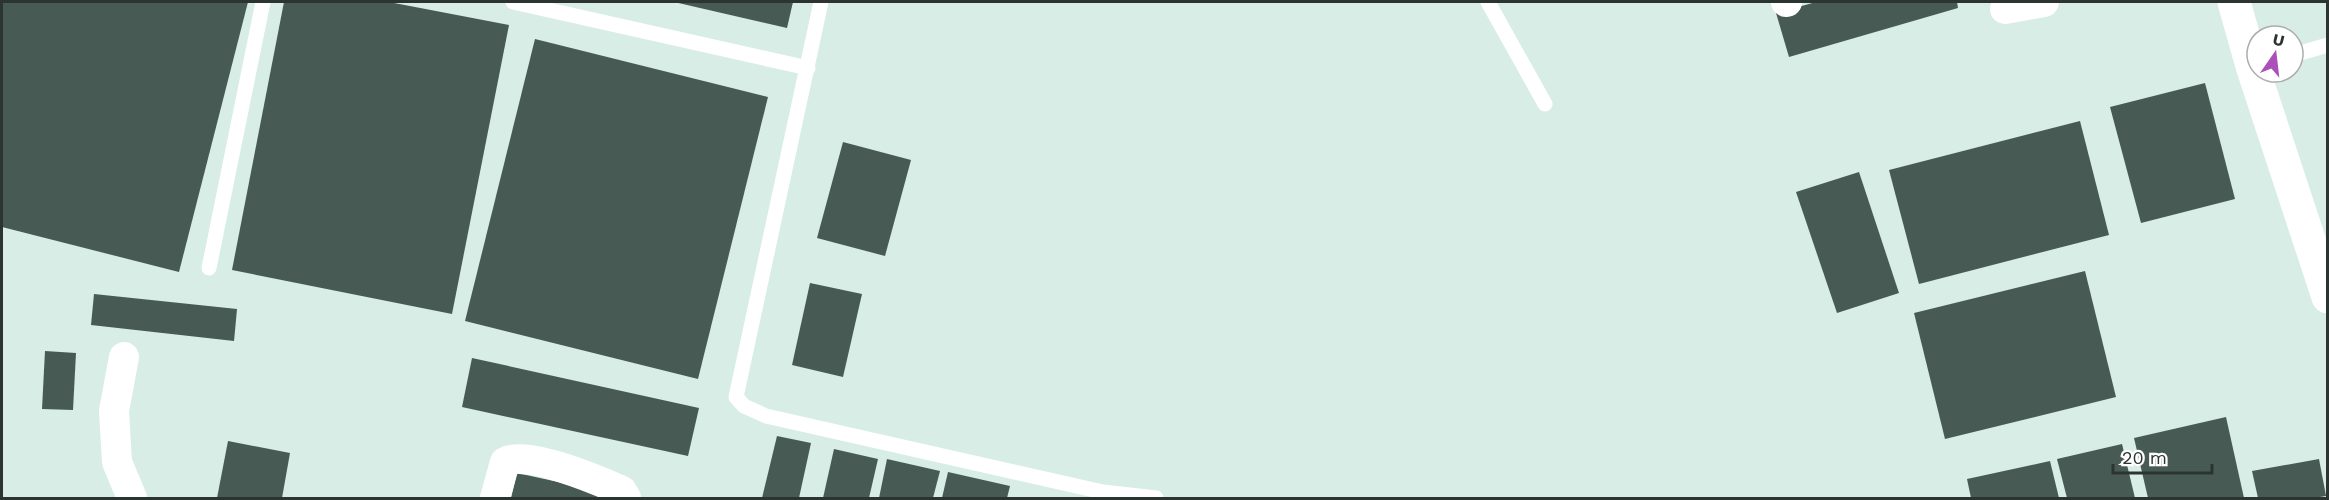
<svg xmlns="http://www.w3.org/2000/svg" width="2329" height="500" viewBox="0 0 2329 500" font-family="'Work Sans',sans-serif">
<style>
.building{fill:#485a54}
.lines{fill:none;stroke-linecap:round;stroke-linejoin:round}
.lane{stroke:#fff;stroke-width:15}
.street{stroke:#fff;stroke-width:30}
.primary{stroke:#fff;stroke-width:33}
</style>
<rect width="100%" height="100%" fill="#d8ede6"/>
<!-- building -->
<g class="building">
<polygon points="2,2 248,2 179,272 2,227"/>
<polygon points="284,2 389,2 509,25 452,314 232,270"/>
<polygon points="674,2 793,2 787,28"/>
<polygon points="1816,2 1957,2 1958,8 1789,57 1776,13"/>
<polygon points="535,39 768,97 698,379 465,321"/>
<polygon points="2205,83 2235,199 2141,223 2110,107"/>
<polygon points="2080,121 2109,235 1919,284 1889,170"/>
<polygon points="843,142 911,160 885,256 817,238"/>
<polygon points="1859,172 1899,293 1837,313 1796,192"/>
<polygon points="2085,271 2116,397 1945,439 1914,313"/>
<polygon points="810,283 862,294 843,377 792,365"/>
<polygon points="94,294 237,309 234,341 91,325"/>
<polygon points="45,351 76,353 73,410 42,409"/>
<polygon points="472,358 699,408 688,456 462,407"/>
<polygon points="2226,417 2244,498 2148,498 2134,438"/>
<polygon points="777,436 811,443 799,498 762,498"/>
<polygon points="228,441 290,453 282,498 217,498"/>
<polygon points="2122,444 2135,498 2067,498 2057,459"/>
<polygon points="834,449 878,459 869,498 823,498"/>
<polygon points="887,459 940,471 933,498 879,498"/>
<polygon points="2319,459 2326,496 2314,498 2258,498 2252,471"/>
<polygon points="2050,461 2059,498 1971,498 1967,479"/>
<polygon points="948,472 1010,486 1007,498 942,498"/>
<polygon points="517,473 604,492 603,498 511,498"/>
</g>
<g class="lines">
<!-- lane -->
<g class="lane">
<polyline points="513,2 808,68"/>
<polyline points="821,2 736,397 744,406 766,416 1103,492 1156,498"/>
<polyline points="1488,2 1545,104"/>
<polyline points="2293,55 2328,45"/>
<polyline points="209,268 263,2"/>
</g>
<!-- street -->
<g class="street">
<polyline points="1786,2 1787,2"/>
<polyline points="2005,9 2044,2"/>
<polyline points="124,357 114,411 117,462 132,498"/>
<path d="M495 498 505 462C525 449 600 481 622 491L626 498"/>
</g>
<!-- primary -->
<polyline class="primary" points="2234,2 2252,66 2328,297"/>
</g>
<!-- border -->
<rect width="2329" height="500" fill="none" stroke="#2c3431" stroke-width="6"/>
<!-- north arrow -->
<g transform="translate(2275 54) rotate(14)"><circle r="28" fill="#ffffff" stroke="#abaead" stroke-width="1.5"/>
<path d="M0-4.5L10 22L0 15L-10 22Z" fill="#ab4fba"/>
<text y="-9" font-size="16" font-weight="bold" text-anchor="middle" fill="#2c3431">U</text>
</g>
<!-- scale -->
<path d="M2113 464v9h99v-9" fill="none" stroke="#2c3431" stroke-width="3"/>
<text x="2122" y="464" font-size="18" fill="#2c3431" stroke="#ffffff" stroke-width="4.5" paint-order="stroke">20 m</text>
</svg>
